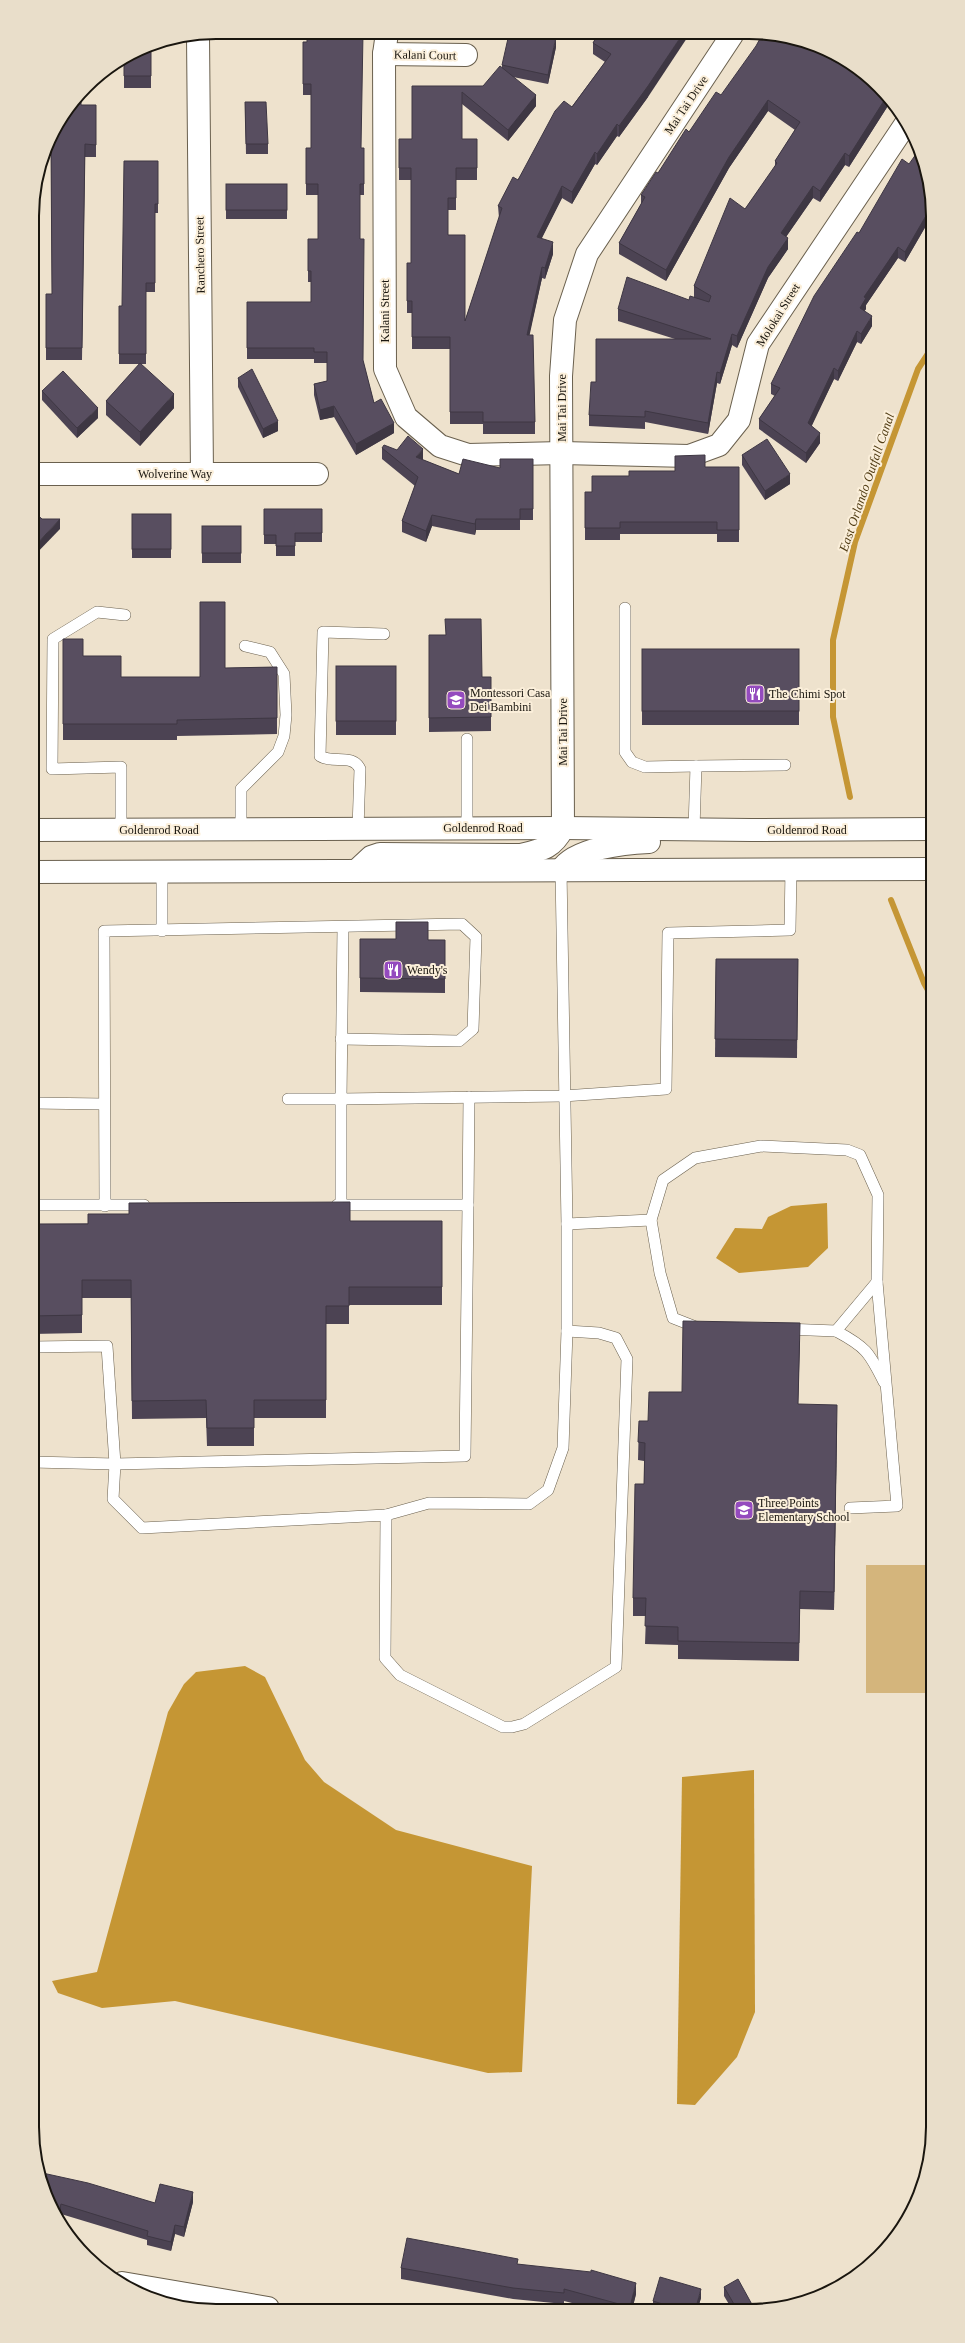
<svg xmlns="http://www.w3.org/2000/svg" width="965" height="2343" viewBox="0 0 965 2343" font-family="'Times New Roman',serif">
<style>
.green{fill:#d4b57c}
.water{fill:#c59634}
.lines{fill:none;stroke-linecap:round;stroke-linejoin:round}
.stream{stroke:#c59634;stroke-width:6}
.service-casing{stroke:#6a604e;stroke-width:12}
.minor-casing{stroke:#6a604e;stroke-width:24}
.secondary-casing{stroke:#6a604e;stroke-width:24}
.service{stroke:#fff;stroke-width:11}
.minor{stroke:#fff;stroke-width:22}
.secondary{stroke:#fff;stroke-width:22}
.wall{fill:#4c4353}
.shaded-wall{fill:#3e3743}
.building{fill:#584e60;stroke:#3e3743}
.labels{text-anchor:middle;stroke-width:4;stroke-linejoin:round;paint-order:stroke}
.street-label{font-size:12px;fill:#1a160f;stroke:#fbefda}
.poi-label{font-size:12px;fill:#1a160f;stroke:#fbefda;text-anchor:start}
.water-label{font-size:13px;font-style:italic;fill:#523e16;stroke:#fbefda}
.rim{fill:none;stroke:#1a160f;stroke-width:2}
</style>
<rect width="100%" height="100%" fill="#eee2cd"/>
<!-- green -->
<rect class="green" x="866" y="1565" width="67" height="128"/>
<!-- water -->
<g class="water">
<polygon points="827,1203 828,1248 808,1267 739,1273 716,1258 735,1228 762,1229 768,1217 791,1206"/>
<polygon points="245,1666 265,1677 305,1760 324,1782 396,1830 532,1866 522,2072 488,2073 175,2001 102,2008 58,1993 52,1981 97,1972 168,1712 184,1684 196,1672"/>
<polygon points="754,1770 755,2012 737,2057 695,2105 677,2104 682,1777"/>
</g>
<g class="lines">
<!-- stream -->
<g class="stream">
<polyline points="850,797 833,717 833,640 855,542 918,369 933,346"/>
<polyline points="891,900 924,983 933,999"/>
</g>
<!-- service casing -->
<g class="service-casing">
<g id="service">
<polyline points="625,608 625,752 632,762 645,767 696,766"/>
<polyline points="467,828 467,739"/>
<polyline points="241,829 241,789 278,752 284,736 286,715 284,674 270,652 245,646"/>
<path d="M358 829 360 769C353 753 332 764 320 756L323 632 384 634"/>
<polyline points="694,829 696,766 785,765"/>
<polyline points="121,830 121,767 52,769 53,639 97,612 125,615"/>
<polyline points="561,870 567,1224 651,1220"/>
<polyline points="162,872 162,931"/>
<polyline points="343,927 341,1099 563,1096 666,1089 668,933 790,930 791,869"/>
<polyline points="288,1099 341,1099 341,1205"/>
<polyline points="32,1103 104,1104"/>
<polyline points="32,1205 144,1205"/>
<polyline points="337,1205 468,1205 469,1097"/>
<polyline points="105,1206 104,931 462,924 476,937 473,1029 459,1041 341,1039"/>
<polyline points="696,1327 673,1318 660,1273 651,1220 663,1180 695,1158 761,1146 847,1150 860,1155 878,1195 877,1282 897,1506 850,1508"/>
<polyline points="785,1329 836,1331 877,1282"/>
<path d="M836 1331C866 1347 869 1352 884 1382"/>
<polyline points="32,1347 107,1346 115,1464 113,1499 142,1528 386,1515 385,1658 400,1675 503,1727 512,1727 524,1724 616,1667 627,1359 616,1338 599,1333 567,1331 567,1224"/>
<polyline points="32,1462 115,1464 465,1456 468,1205"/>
<polyline points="386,1515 429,1503 529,1504 548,1490 563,1448 567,1331"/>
</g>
</g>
<!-- minor casing -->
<g class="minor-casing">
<g id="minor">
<polyline points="387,33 384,54 385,369 406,417 440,446 468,455 562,453 689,456 719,445 739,420 758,344 907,122"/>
<polyline points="198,36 202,474"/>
<polyline points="384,54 466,55"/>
<polyline points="32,474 317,474"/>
<polyline points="563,828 561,376 565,320 587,254 732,35"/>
<polyline points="122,2283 268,2308"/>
</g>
</g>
<!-- secondary casing -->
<g class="secondary-casing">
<g id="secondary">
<polyline points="32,830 563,828 751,830 933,829"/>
<path d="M561 870C574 848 626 843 649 842"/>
<path d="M356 871 371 857 380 854 521 855C542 850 553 848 563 828"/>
<polyline points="32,872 933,869"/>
</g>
</g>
<!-- service -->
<use href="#service" class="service"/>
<!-- minor -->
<use href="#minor" class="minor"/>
<!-- secondary -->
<use href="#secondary" class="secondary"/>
</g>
<!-- wall -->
<g class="wall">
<polygon points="598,34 648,97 619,137 617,136 597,165 595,164 572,204 562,198 541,239 553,254 545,279 542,278 529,335 535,422 535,434 483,434 483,424 450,424 450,349 412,349 412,313 407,313 407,263 411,263 411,180 399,180 399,139 412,139 412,86 483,86 502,68 502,65 556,47 548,84 513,77 536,106 508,141 462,104 462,139 477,139 477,180 456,180 456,210 448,210 448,235 465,321 499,218 498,206 605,62 593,54 593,43"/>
<polygon points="303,42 307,42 361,148 364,148 364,195 360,195 360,239 363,361 374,403 394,433 356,455 334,417 320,420 314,395 314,384 327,381 327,363 314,363 314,359 247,359 247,302 311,302 311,282 308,282 308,239 318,239 318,195 306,195 306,148 311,148 311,95 303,95"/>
<polygon points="151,45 151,88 124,88 124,59"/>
<polygon points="815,50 837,63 879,86 891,101 849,167 845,165 820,202 813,198 786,237 788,249 768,278 737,348 732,345 720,384 717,383 708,434 645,422 645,429 589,426 589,415 596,382 675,339 618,321 618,309 689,300 694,298 694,286 745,209 775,167 775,161 795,130 768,111 729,168 666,281 619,254 619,243 641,204 641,195 658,173 689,132 721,95"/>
<polygon points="245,102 268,144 268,154 246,154"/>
<polygon points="81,105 96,105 96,157 85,157 82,360 46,360 46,294 52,294 51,156 45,156 51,135"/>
<polygon points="158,161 158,213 155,213 155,292 146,292 146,364 141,364 174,408 140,446 106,415 106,401 140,364 119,364 119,306 122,306"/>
<polygon points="909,164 933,216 933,228 927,224 905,262 898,258 866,305 866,309 864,311 872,326 861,344 857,342 838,381 834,379 811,426 820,443 806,463 759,429 759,419 775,396 771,394 771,384 859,233"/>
<rect x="226" y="184" width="61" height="35"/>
<polygon points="238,378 278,431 263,438 238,387"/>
<polygon points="42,391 98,418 77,438 42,400"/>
<polygon points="382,448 423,460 459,474 500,468 533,459 533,520 520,520 520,530 476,530 475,535 432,526 426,542 402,532 402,521 415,486 382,459"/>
<polygon points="742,455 790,484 765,500 742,465"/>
<polygon points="705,467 739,467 739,542 717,542 717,534 620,534 620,540 585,540 585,492 592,492 629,476 675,471"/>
<polygon points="264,509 322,509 322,542 295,542 295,556 276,556 276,544 264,544"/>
<rect x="132" y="514" width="39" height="44"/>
<rect x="202" y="526" width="39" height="37"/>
<polygon points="429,635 482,677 491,677 491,731 429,732"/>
<polygon points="63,639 83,656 121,677 200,677 225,668 277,667 277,734 177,736 177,740 63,740"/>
<rect x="642" y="649" width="157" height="76"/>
<rect x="336" y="666" width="60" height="69"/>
<polygon points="360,939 445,940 445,993 360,992"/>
<polygon points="716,959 798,959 797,1058 715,1057"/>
<polygon points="350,1221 442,1221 442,1305 349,1305 349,1324 326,1324 326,1418 254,1418 254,1446 207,1446 206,1418 132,1419 131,1298 82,1298 82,1333 32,1334 32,1224"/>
<polygon points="800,1341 798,1404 837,1423 834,1610 800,1609 799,1661 678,1659 678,1645 645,1644 646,1616 633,1616 633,1598 644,1484 644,1461 638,1460 639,1421 648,1421 682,1392"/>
<polygon points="38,2174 155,2203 193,2202 184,2237 175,2234 171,2251 147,2245 147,2240 61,2214 58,2221 57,2219"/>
<polygon points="518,2264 636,2294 632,2310 600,2310 564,2301 564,2304 513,2299 401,2279 401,2268"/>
<polygon points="724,2287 749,2311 733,2311 724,2296"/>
<polygon points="701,2298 697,2311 653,2310 653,2301"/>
</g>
<!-- shaded-wall -->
<g class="shaded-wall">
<polygon points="682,35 689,35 648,97 619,137 619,126"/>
<polygon points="556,37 556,47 548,84 548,75"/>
<polygon points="811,44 817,47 809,58 809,47"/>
<polygon points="536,95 536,106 508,141 508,130"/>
<polygon points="887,96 891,101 849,167 849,156"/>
<polygon points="768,100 768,111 729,168 666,281 666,270 729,157"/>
<polygon points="617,124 617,136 597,165 597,154"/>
<polygon points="595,152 595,164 572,204 572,192"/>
<polygon points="845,153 845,165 820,202 820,191"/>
<polygon points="562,186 562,198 537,248 537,237"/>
<polygon points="813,186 813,198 781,244 781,233"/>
<polygon points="927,214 927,224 905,262 905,252"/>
<polygon points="788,238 788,249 768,278 737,348 737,336 768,267"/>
<polygon points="553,242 553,254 545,279 545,268"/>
<polygon points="898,247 898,258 866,305 866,309 860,318 860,308 864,297"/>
<polygon points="542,267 542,278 527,347 527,335"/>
<polygon points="872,316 872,326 861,344 861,334"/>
<polygon points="857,331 857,342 838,381 838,371"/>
<polygon points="732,334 732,345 720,384 720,373"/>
<polygon points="834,368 834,379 808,434 808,423"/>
<polygon points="717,372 717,383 708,434 708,423"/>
<polygon points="174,394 174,408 140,446 140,432"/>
<polygon points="334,406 334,417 320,420 320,410"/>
<polygon points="98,408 98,418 77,438 77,428"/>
<polygon points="278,421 278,431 263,438 263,429"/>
<polygon points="394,423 394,433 356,455 356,444"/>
<polygon points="820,433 820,443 806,463 806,453"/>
<polygon points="423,449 423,460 416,468 416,457"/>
<polygon points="790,474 790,484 765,500 765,491"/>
<polygon points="432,515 432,526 426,542 426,531"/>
<polygon points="60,519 60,529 32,558 32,549"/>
<polygon points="476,519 476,530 475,535 475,524"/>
<polygon points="837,1405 837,1423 834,1610 834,1592"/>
<polygon points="193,2192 193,2202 184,2237 184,2227"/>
<polygon points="61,2204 61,2214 59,2221 59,2212"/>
<polygon points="175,2225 175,2234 171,2251 171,2242"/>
<polygon points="636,2283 636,2294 632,2310 630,2310 630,2307"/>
<polygon points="701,2289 701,2298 697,2311 695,2311"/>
</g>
<!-- building -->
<g class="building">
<polygon points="307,33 363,33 361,148 364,148 364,184 360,184 360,239 364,239 363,360 374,403 381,399 394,423 356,444 334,406 320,410 314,384 327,381 327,352 314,352 314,348 247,348 247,302 311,302 311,271 308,271 308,239 318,239 318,184 306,184 306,148 311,148 311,84 303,84 303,42 307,42"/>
<polygon points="509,34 542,34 556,37 548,75 502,65"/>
<polygon points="598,34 682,35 648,86 619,126 617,124 597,154 595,152 572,192 562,186 537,237 553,242 545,268 542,267 527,335 533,335 535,422 483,422 483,412 450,412 450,337 412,337 412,301 407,301 407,263 411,263 411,168 399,168 399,139 412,139 412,86 483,86 500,66 536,95 508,130 462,92 462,139 477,139 477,168 456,168 456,198 448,198 448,235 465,235 465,321 502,208 498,206 513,177 518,180 555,111 564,101 572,107 611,54 593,43"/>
<polygon points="762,35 784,36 811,44 809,47 837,63 840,58 879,86 887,96 849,156 845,153 820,191 813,186 781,233 788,238 768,267 737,336 732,334 720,373 717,372 708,423 645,411 645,417 589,415 591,382 596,382 596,339 711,339 618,309 627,277 689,300 690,296 709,302 711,296 694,286 730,198 745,209 777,163 775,161 800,122 768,100 729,157 666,270 619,243 645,197 641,195 656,172 658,173 686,129 689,132 716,92 721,95 756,46"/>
<polygon points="151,45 151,76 124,76 124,59 146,46"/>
<polygon points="81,96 81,105 96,105 96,145 85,144 82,348 46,348 46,294 52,294 51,144 48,144 51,135"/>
<polygon points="245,102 266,102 268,144 246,144"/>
<polygon points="919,150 927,169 933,218 927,214 905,252 898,247 864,297 866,298 860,308 872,316 861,334 857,331 838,371 834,368 808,423 820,433 806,453 759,419 780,388 771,384 814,296 857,232 859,233 902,159 909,164"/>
<polygon points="124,161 158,161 158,204 155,204 155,283 146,283 146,354 119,354 119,306 122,306"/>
<rect x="226" y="184" width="61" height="26"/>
<polygon points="140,363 174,394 140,432 106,401"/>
<polygon points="252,369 278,421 263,429 238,378"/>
<polygon points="63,371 98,408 77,428 42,391"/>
<polygon points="408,436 423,449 416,457 459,474 463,459 500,468 500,459 533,459 533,509 520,509 520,519 476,519 475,524 432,515 426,531 402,521 418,477 382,448 384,445 397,450"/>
<polygon points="767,439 790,474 765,491 742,455"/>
<polygon points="705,455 705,467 739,467 739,530 717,530 717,522 620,522 620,528 585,528 585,492 592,492 592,476 629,476 629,471 675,471 675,456"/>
<polygon points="264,509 322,509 322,533 295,533 295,546 276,546 276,535 264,535"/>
<polygon points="32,510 42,519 60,519 32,549"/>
<rect x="132" y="514" width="39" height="35"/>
<rect x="202" y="526" width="39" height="27"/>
<polygon points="200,602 225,602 225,668 277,667 277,718 177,720 177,724 63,724 63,639 83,639 83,656 121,656 121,677 200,677"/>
<polygon points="445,619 481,619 482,677 491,677 491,717 429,718 429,635 446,635"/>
<rect x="642" y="649" width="157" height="62"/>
<rect x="336" y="666" width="60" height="55"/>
<polygon points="396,922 428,922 428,940 445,940 445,979 360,978 360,939 396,939"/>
<polygon points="716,959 798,959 797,1040 715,1039"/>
<polygon points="350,1202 350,1221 442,1221 442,1287 349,1287 349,1306 326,1306 326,1400 254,1400 254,1428 207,1428 206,1400 132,1401 131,1280 82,1280 82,1315 32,1316 32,1224 88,1224 88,1214 129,1214 129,1203"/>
<polygon points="683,1321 800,1323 798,1404 837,1405 834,1592 800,1591 799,1643 678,1641 678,1627 645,1626 646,1598 633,1598 635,1484 644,1484 645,1443 638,1442 639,1421 648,1421 649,1392 682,1392"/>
<polygon points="38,2172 88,2183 155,2203 160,2184 193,2192 184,2227 175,2225 171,2242 147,2236 148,2231 61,2204 59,2212 53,2211 38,2174"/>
<polygon points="407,2238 518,2259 517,2264 591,2272 591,2270 636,2283 630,2307 564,2289 564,2293 513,2288 401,2268"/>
<polygon points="660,2277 701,2289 695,2311 685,2311 653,2301"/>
<polygon points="738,2279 755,2310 749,2311 738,2311 724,2287"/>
</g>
<!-- icons -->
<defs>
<g id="restaurant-square" transform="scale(1)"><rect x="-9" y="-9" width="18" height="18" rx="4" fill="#944bbe" stroke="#fbefda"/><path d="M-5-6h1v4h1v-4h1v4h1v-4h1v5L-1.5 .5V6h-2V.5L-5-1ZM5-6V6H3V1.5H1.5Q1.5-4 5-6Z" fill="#fff"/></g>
<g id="school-square" transform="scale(1)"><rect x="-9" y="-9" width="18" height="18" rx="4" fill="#944bbe" stroke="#fbefda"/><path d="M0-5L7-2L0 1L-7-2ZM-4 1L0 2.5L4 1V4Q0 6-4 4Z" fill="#fff"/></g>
</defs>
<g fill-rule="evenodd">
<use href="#restaurant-square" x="755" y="694"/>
<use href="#school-square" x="456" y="700"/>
<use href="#restaurant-square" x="393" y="970"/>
<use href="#school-square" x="744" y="1510"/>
</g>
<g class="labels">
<!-- street labels -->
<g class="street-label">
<text transform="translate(425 55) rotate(1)" y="4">Kalani Court</text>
<text transform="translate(686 105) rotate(-56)" y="4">Mai Tai Drive</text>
<text transform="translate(200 255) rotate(-91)" y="4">Ranchero Street</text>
<text transform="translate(385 311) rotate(-90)" y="4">Kalani Street</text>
<text transform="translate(778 315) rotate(-58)" y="4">Molokai Street</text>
<text transform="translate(562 408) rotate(-90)" y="4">Mai Tai Drive</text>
<text x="175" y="478">Wolverine Way</text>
<text transform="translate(563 732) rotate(-90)" y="4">Mai Tai Drive</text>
<text x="483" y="832">Goldenrod Road</text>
<text x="159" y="834">Goldenrod Road</text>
<text x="807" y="834">Goldenrod Road</text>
</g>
<!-- poi labels -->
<g class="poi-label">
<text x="470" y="697">Montessori Casa<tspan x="470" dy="14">Dei Bambini</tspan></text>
<text x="769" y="698">The Chimi Spot</text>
<text x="407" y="974">Wendy's</text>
<text x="758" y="1507">Three Points<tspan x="758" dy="14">Elementary School</tspan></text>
</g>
<!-- water labels -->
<g class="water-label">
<text transform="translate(866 482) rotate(-71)" y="5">East Orlando Outfall Canal</text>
</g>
</g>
<!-- crop -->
<path d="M0 0H965V2343H0ZM216 39H749A177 177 0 0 1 926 216V2127A177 177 0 0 1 749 2304H216A177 177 0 0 1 39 2127V216A177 177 0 0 1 216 39Z" fill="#e9deca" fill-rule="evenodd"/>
<path class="rim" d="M216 39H749A177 177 0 0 1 926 216V2127A177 177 0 0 1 749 2304H216A177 177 0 0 1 39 2127V216A177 177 0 0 1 216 39Z"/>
</svg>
